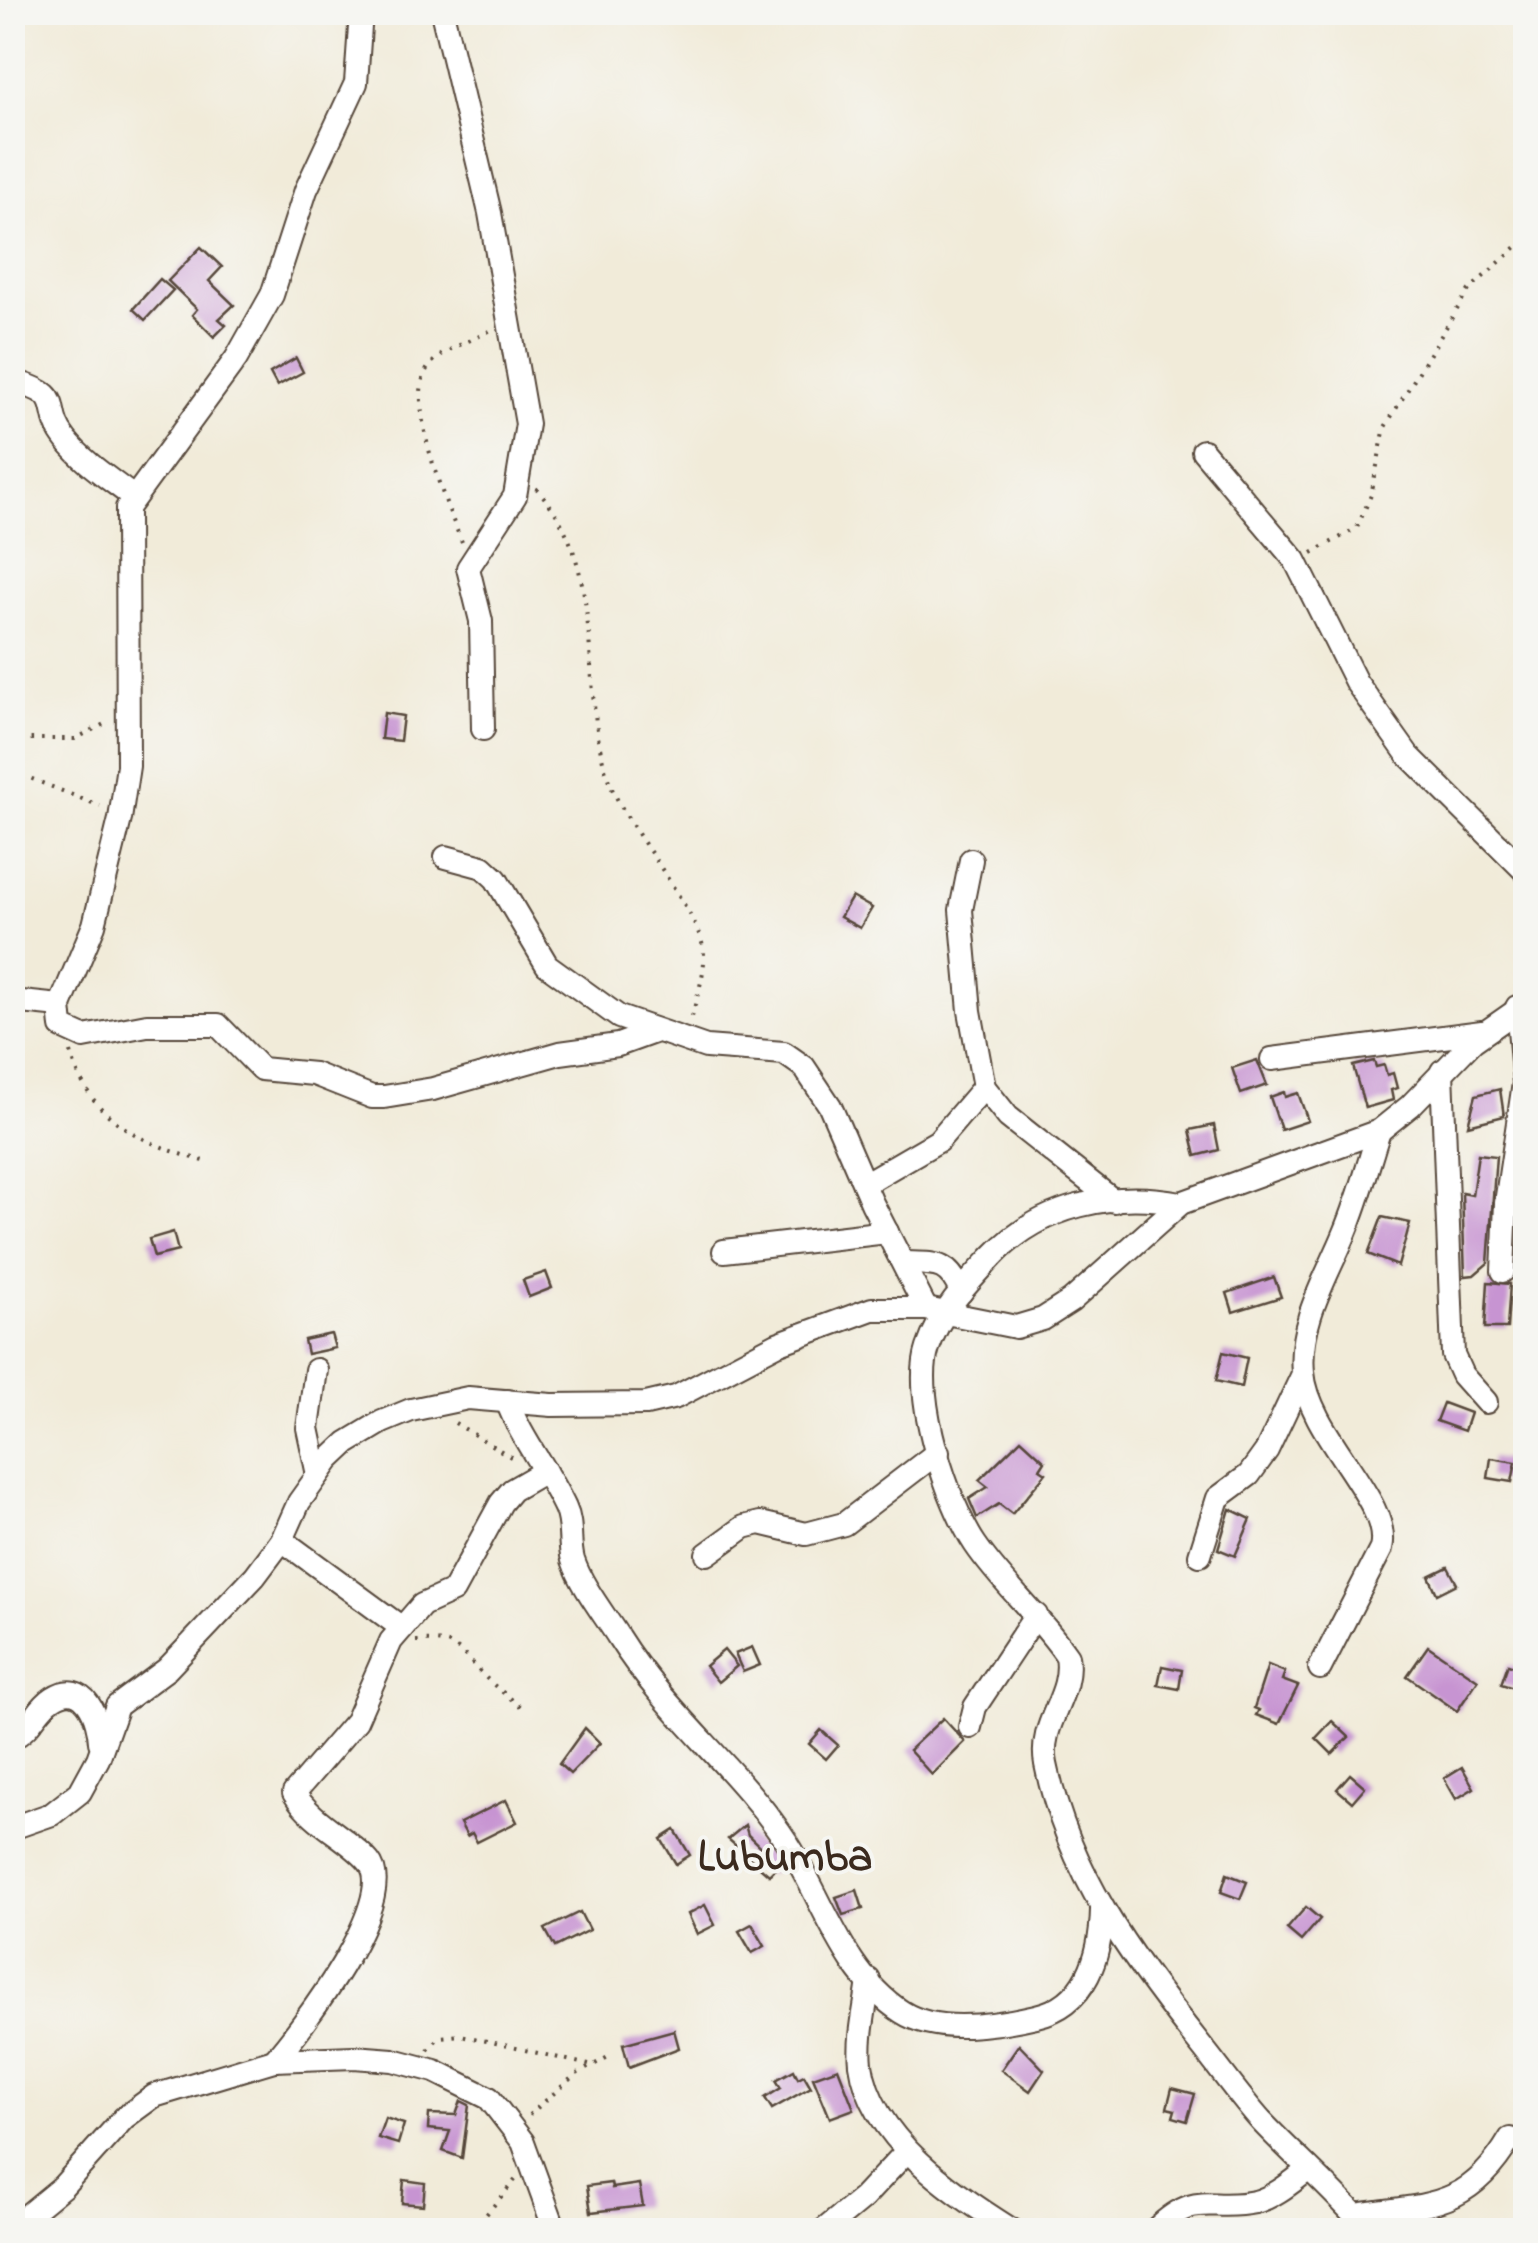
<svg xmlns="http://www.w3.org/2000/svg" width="1538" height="2243" viewBox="0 0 1538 2243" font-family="'Indie Flower',sans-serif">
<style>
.building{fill:#c794d2}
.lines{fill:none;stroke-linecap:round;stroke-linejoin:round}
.minor-casing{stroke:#56473a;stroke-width:26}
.path{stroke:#56473a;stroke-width:4;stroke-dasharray:2.5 8;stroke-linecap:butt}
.minor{stroke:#fff;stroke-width:22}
.labels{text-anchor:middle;stroke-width:8;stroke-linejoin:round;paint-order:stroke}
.quarter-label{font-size:45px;font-weight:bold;fill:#3b2a1e;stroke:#f6f6f2}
</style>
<rect width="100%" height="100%" fill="#f6f6f2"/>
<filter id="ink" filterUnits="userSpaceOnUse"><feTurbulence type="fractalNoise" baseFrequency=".01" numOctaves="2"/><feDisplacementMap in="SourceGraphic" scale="20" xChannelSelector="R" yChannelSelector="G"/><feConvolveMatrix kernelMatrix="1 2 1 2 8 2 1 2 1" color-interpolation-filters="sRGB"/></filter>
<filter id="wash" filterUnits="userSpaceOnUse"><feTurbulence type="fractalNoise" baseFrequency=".0048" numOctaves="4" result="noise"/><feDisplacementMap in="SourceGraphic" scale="40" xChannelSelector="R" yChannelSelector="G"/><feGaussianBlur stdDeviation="2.25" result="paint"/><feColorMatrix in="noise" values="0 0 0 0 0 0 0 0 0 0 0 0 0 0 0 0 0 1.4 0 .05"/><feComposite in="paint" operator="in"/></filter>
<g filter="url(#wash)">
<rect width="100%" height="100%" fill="#f1ebd9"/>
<g id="blocks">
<!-- building -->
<g class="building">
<polygon points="201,247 222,267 209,281 234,305 219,319 226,325 214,337 192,315 197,309 168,281"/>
<polygon points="160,279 173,290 145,320 133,309"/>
<polygon points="296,358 303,372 277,386 270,373"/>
<polygon points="384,713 403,716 400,741 381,739"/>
<polygon points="852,897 872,908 860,928 840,917"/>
<polygon points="1257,1060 1267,1085 1241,1094 1232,1068"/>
<polygon points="1374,1061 1376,1067 1384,1065 1387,1075 1393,1073 1397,1088 1391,1090 1393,1100 1365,1108 1353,1066"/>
<polygon points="1500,1089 1504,1116 1468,1125 1476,1095"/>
<polygon points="1284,1092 1285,1097 1298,1093 1308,1121 1281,1130 1270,1097"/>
<polygon points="1214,1125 1219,1150 1196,1156 1190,1130"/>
<polygon points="1478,1154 1496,1156 1488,1263 1474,1275 1465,1276 1462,1193 1472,1195"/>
<polygon points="1382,1217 1410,1223 1398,1266 1368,1254"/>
<polygon points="173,1232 178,1251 154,1257 149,1239"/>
<polygon points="546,1272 552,1288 529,1297 523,1280"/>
<polygon points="1274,1277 1281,1297 1233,1312 1227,1293"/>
<polygon points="1488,1282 1510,1284 1507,1328 1485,1328"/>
<polygon points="331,1334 335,1348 307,1354 304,1340"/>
<polygon points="1223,1352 1247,1358 1241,1387 1216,1381"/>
<polygon points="1443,1403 1470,1413 1464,1431 1436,1421"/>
<polygon points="1021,1439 1045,1461 1040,1469 1046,1473 1012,1514 999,1504 977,1518 969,1499 988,1487 979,1480"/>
<polygon points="1491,1458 1516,1462 1512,1482 1488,1478"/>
<polygon points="1230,1509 1251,1519 1235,1556 1218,1549"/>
<polygon points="1448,1567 1457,1584 1437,1594 1429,1576"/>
<polygon points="1428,1646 1478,1680 1457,1711 1407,1676"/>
<polygon points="752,1647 760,1665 743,1672 735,1654"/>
<polygon points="724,1650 737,1666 718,1682 705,1666"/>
<polygon points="1508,1664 1526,1670 1520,1690 1501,1684"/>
<polygon points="1268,1665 1285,1672 1282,1680 1298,1686 1279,1724 1256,1715 1259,1710 1254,1708"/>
<polygon points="1162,1666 1182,1670 1179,1689 1158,1685"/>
<polygon points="943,1718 965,1742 932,1775 909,1750"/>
<polygon points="1332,1721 1349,1737 1332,1754 1316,1738"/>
<polygon points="585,1728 600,1743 570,1774 559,1764"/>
<polygon points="821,1730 838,1745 826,1759 809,1744"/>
<polygon points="1462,1767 1474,1788 1456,1799 1444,1778"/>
<polygon points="1350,1774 1365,1787 1352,1802 1337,1789"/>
<polygon points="506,1800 517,1822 477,1842 472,1833 467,1836 460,1823"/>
<polygon points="745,1825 748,1835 779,1865 769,1875 728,1839"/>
<polygon points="675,1830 690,1855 676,1864 661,1839"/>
<polygon points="1227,1874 1247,1882 1240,1899 1221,1892"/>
<polygon points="857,1890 863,1909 843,1915 836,1897"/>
<polygon points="705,1905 715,1925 697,1934 688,1914"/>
<polygon points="1306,1907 1320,1919 1301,1941 1287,1929"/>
<polygon points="580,1912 589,1930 555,1947 545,1929"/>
<polygon points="752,1924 765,1946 752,1953 739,1931"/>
<polygon points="674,2030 679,2048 629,2067 623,2044"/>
<polygon points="1019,2044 1044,2070 1030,2091 1001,2070"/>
<polygon points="838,2068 854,2109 830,2118 813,2077"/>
<polygon points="794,2070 798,2078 804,2075 811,2087 772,2109 765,2098 781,2088 776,2080"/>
<polygon points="1172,2088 1195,2094 1187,2121 1173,2117 1175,2110 1167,2108"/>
<polygon points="461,2101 469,2105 462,2158 443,2151 450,2131 428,2129 429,2114 456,2115"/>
<polygon points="385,2118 404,2124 398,2144 378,2138"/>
<polygon points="404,2180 425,2183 423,2205 402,2203"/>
<polygon points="611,2183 612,2188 639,2184 643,2206 591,2212 587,2186"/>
</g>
</g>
</g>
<g filter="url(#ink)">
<use href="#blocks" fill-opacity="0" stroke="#56473a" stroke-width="2.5"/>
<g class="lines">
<!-- minor casing -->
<g class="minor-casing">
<g id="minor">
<polyline points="361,12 356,83 306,190 272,295 236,359 127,508 128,766 120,819 94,925 60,1006 62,1027 84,1037 147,1025 218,1025 261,1069 314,1074 372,1097 384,1097 433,1089 560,1053 618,1045 654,1032"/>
<polyline points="442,12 490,213 527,424 515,496 468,568 481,621 483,729"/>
<path d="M12 381C71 396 40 408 66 440 84 463 110 479 133 497"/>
<polyline points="1203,451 1295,560 1356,682 1408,755 1526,872"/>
<polyline points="446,857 483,867 496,879 547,965 619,1017 706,1047 784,1053 804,1067 830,1106 872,1203 926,1309"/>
<polyline points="971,860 961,910 970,1011 984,1087 1008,1117 1114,1201"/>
<polyline points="12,1001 60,1006"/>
<polyline points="1272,1059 1482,1032"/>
<polyline points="1442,1071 1453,1355 1462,1375 1486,1402"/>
<polyline points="864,1184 938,1141 984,1087"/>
<path d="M1181 1203C1113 1190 1041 1205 993 1256 967 1284 940 1312 928 1348 912 1396 948 1504 975 1544 1002 1584 1040 1616 1067 1656 1074 1696 1038 1722 1046 1764 1068 1872 1132 1959 1199 2043 1220 2069 1239 2096 1261 2121 1296 2158 1335 2191 1368 2230"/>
<polyline points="724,1251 887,1232"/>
<path d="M905 1263C935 1264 948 1261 961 1292"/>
<polyline points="1503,1271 1506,1203 1524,1083 1517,1007"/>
<polyline points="316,1370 308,1428 318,1475"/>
<path d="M507 1401C521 1439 548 1471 565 1508 573 1525 568 1542 573 1560 582 1587 604 1614 619 1638 666 1713 739 1769 788 1844 823 1899 844 1975 902 2012 938 2035 997 2025 1036 2016 1087 2005 1101 1955 1102 1910"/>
<polyline points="282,1540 402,1628"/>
<polyline points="707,1554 744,1527 760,1523 806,1534 844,1524 938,1452"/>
<polyline points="1200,1555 1218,1498 1249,1475 1267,1450 1303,1374"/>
<path d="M1320 1668 1381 1549C1393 1502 1308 1435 1303 1372 1298 1322 1327 1277 1345 1233 1359 1200 1368 1165 1379 1131"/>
<polyline points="970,1727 975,1707 1036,1615"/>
<path d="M12 1738C32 1729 36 1709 53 1698 85 1677 99 1719 100 1742"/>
<polyline points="12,1828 52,1814 80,1792 98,1759 117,1706 167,1669 255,1576 282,1540 299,1502 329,1460 347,1443 382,1422 411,1410 468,1398 552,1405 646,1404 676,1397 777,1344 872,1309 926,1309 1016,1327 1043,1319 1071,1301 1181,1203 1379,1131 1410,1106 1473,1041 1526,1004"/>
<path d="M869 1980C866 2007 858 2036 861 2064 871 2138 954 2194 1012 2230"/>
<path d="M274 2060C299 2032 400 1900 369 1862 350 1839 312 1823 294 1793L356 1721 391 1641 422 1605 453 1591 501 1503 512 1490 545 1471"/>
<path d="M1354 2215C1428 2204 1468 2210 1510 2139"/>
<polyline points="12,2228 63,2186 124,2118 154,2096 274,2060 354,2057 393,2060 435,2071 489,2098 523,2142 555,2230"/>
<polyline points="824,2230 863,2198 906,2152"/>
<path d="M1155 2230C1198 2189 1207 2212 1255 2202 1275 2197 1293 2181 1309 2169"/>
</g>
</g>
<!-- path -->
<g class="path">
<path d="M536 488C611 568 576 687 609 781 626 829 703 913 704 955 705 977 695 1000 691 1022"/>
<path d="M462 542C446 506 407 407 426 371 437 350 471 342 491 330"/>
<polyline points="1312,553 1357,528 1371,495 1385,427 1469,290 1526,238"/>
<polyline points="12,746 21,739 75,739 106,723"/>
<polyline points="12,771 100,806"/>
<path d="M71 1052C88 1122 149 1146 211 1163"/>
<polyline points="455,1423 511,1457"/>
<path d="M416 1641C458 1639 457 1648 483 1675 496 1688 512 1699 526 1711"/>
<polyline points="428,2050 439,2037 461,2035 589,2065"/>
<polyline points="529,2115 575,2075 610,2056"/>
<polyline points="473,2230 516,2179"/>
</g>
<!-- minor -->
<use href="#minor" class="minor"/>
</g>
</g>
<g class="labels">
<!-- quarter labels -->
<g class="quarter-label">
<text x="785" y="1870">Lubumba</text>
</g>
</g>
<!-- margin -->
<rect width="1538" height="2243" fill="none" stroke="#f6f6f2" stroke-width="50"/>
</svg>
